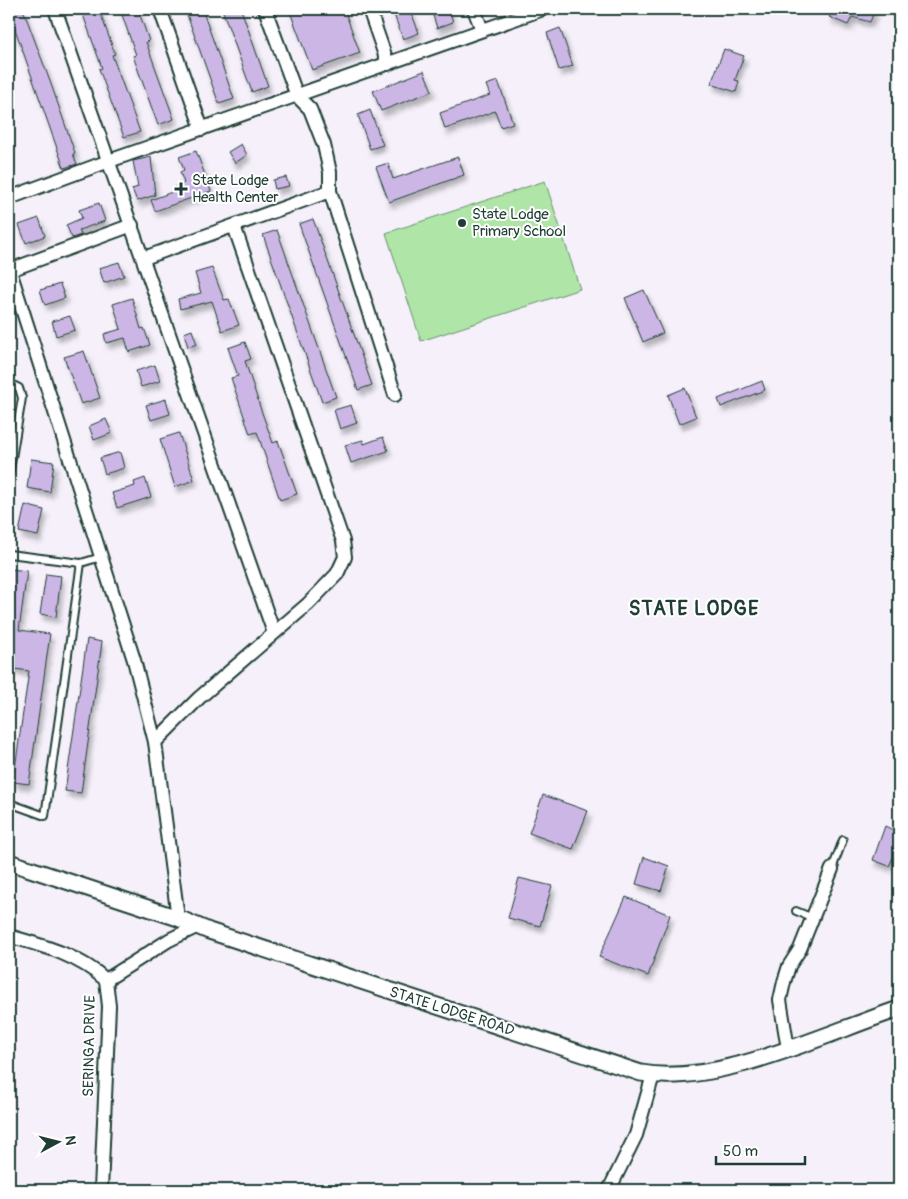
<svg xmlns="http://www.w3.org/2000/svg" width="908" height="1199" viewBox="0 0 908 1199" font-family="Pangolin,sans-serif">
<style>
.green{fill:#afe5a7;stroke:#67916e}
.building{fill:#ccb6e6;stroke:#1f3d34;filter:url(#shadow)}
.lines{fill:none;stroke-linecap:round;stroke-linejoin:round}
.service-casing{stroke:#1f3d34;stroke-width:10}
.minor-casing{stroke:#1f3d34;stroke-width:16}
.tertiary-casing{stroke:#1f3d34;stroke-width:19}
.service{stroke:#fff;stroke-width:6}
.minor{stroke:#fff;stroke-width:12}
.tertiary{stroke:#fff;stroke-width:15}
.poi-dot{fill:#1f3d34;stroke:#fff;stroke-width:2}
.labels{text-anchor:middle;stroke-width:4;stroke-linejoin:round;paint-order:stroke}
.poi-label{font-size:15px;fill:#1f3d34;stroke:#fff;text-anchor:start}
.street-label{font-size:15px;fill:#1f3d34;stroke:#fff}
.district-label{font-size:20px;font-weight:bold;letter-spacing:1px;fill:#1f3d34;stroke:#fff}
</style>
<defs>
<filter id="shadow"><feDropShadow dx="3" dy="5.5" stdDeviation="2.5" flood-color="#0004"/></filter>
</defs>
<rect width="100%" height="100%" fill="#f5f0fa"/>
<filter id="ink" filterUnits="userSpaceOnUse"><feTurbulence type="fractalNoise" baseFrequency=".02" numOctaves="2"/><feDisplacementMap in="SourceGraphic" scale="10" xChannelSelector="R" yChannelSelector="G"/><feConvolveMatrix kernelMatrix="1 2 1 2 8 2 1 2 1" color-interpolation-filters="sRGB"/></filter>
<g filter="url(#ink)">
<!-- green -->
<polygon class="green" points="545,181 580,289 421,341 386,233"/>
<!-- building -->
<g class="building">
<polygon points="18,9 23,9 51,84 75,153 73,154 77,164 64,168 9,12"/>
<polygon points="81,9 99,9 115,54 112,55 140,132 124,137 99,69 102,68"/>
<polygon points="120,9 138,9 149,41 146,42 174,119 158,125 133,56 136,55"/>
<polygon points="185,9 202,9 234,99 219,104"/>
<polygon points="222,9 241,9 268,86 252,92"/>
<polygon points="289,9 344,9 360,53 312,70"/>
<polygon points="392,9 410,9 419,33 403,39"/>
<polygon points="431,9 449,9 453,22 437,28"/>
<polygon points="833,9 875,9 870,22 852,17 848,25 829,17"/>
<polygon points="560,28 573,66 559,70 547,33"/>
<polygon points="724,49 744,56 735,80 739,81 736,92 711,84"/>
<polygon points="424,71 432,91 381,111 373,91"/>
<polygon points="498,81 513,123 501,127 495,111 445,129 440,113 490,95 486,85"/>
<polygon points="370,110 383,145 370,149 358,115"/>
<polygon points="241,144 247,155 235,163 228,152"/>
<polygon points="196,151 211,191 155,211 151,200 177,190 176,186 184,183 180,172 184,170 179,157"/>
<polygon points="151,157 155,195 137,201 132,189 138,187 133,161"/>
<polygon points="458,157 464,175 389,202 376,167 388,163 393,179"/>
<polygon points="286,177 289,186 275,189 273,180"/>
<polygon points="99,203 105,221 79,230 81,235 72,238 66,225 82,218 79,210"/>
<polygon points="39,218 45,236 26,243 19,225"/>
<polygon points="313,219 372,385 358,390 299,224"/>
<polygon points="277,230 336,397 322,402 263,235"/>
<polygon points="119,262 124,276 104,283 99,268"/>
<polygon points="212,268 224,300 229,299 239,325 222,331 212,301 180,309 178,299 201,293 195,273"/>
<polygon points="60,284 65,298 45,305 40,290"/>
<polygon points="644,290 663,333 643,342 625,298"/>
<polygon points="132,298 141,329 144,328 150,345 129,352 125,338 106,343 104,334 121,329 113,304"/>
<polygon points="70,316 75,330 56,336 52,321"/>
<polygon points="192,330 197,344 188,347 184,333"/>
<polygon points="245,342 251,359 245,361 261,410 273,443 278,441 297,494 280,500 257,432 250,434 231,378 238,376 228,348"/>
<polygon points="84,351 100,398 81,404 64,357"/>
<polygon points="155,365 160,381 141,387 136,371"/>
<polygon points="762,381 765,390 721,407 718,399"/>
<polygon points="685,388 696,417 679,424 668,395"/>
<polygon points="166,399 170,414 151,420 146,405"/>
<polygon points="351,405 357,423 340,429 334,410"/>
<polygon points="106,419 112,433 94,440 89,426"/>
<polygon points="179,433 194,480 175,487 160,439"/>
<polygon points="383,437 388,451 351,463 345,445 363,440 364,444"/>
<polygon points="120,452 124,468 105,474 100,458"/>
<polygon points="31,459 54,462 50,492 27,488"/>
<polygon points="145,478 151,497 117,508 112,493 135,486 134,482"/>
<polygon points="25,505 44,510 38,536 19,532"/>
<polygon points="11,569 27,571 19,630 50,634 29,784 13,782 29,671 9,668 9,585"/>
<polygon points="46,574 61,576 56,617 40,614"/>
<polygon points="87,639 102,642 81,793 65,791"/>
<polygon points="543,795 588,811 573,849 529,833"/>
<polygon points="885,826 899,833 899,845 889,866 873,860"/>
<polygon points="644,857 669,866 661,891 636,884"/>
<polygon points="519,878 552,886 540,926 508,918"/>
<polygon points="626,897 670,915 648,976 599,957"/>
</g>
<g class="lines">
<!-- service casing -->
<g class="service-casing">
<g id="service">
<polyline points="9,383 19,388 22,398 9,476"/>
<polyline points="9,554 81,563 101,557"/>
<polyline points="9,803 45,816 81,563"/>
<polyline points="832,869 843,840"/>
<polyline points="796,911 813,918"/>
</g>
</g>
<!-- minor casing -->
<g class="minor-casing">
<g id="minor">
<polyline points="55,9 274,633"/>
<polyline points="160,9 202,129"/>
<polyline points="265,9 297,96 310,109 324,145 330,172 330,191 395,395"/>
<polyline points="369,9 388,64"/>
<polyline points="474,9 482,30"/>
<polyline points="9,198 109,161 543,9"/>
<polyline points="144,258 330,191"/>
<polyline points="9,268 134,660 155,742 178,918"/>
<polyline points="10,270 132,225"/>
<polyline points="155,742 199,698 308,604 337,574 345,557 343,541 234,226"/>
<path d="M9 936C44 946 78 955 106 980L109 1006 101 1190"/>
<polyline points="106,980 169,940 198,926"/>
<polyline points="788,1049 780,1000 784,982 789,966 800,949 832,869"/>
<polyline points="609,1190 636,1135 653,1075"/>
</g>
</g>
<!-- tertiary casing -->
<g class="tertiary-casing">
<path id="tertiary" d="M9 862 178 918 209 931 641 1073C717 1087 826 1033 899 1009"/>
</g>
<!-- service -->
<use href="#service" class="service"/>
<!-- minor -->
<use href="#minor" class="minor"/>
<!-- tertiary -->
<use href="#tertiary" class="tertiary"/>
</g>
</g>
<!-- markers -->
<g class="poi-dot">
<path d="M178.5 181.5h5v5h5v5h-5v5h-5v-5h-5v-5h5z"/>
<circle cx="462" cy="223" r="5"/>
</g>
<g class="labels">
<!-- poi labels -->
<g class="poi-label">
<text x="192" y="185">State Lodge<tspan x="192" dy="17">Health Center</tspan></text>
<text x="472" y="219">State Lodge<tspan x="472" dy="17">Primary School</tspan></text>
</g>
<!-- street labels -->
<g class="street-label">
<text transform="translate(452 1011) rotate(18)" y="5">STATE LODGE ROAD</text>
<text transform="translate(89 1046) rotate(-89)" y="5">SERINGA DRIVE</text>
</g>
<!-- district labels -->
<g class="district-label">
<text x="694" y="615">STATE LODGE</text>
</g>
</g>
<!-- margin -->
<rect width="908" height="1199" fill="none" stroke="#fff" stroke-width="30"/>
<rect x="15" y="15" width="878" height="1169" fill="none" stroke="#1f3d34" stroke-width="2" filter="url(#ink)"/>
<!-- north arrow -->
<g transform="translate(58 1142) rotate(83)" stroke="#ffffff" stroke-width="4" paint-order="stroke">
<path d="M0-4L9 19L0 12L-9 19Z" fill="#1f3d34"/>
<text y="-8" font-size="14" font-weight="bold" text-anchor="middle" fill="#1f3d34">N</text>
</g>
<!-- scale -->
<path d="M716 1156v8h89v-8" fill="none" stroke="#1f3d34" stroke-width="2.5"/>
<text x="723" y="1156" font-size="15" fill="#1f3d34" stroke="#ffffff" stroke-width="4" paint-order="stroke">50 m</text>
</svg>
